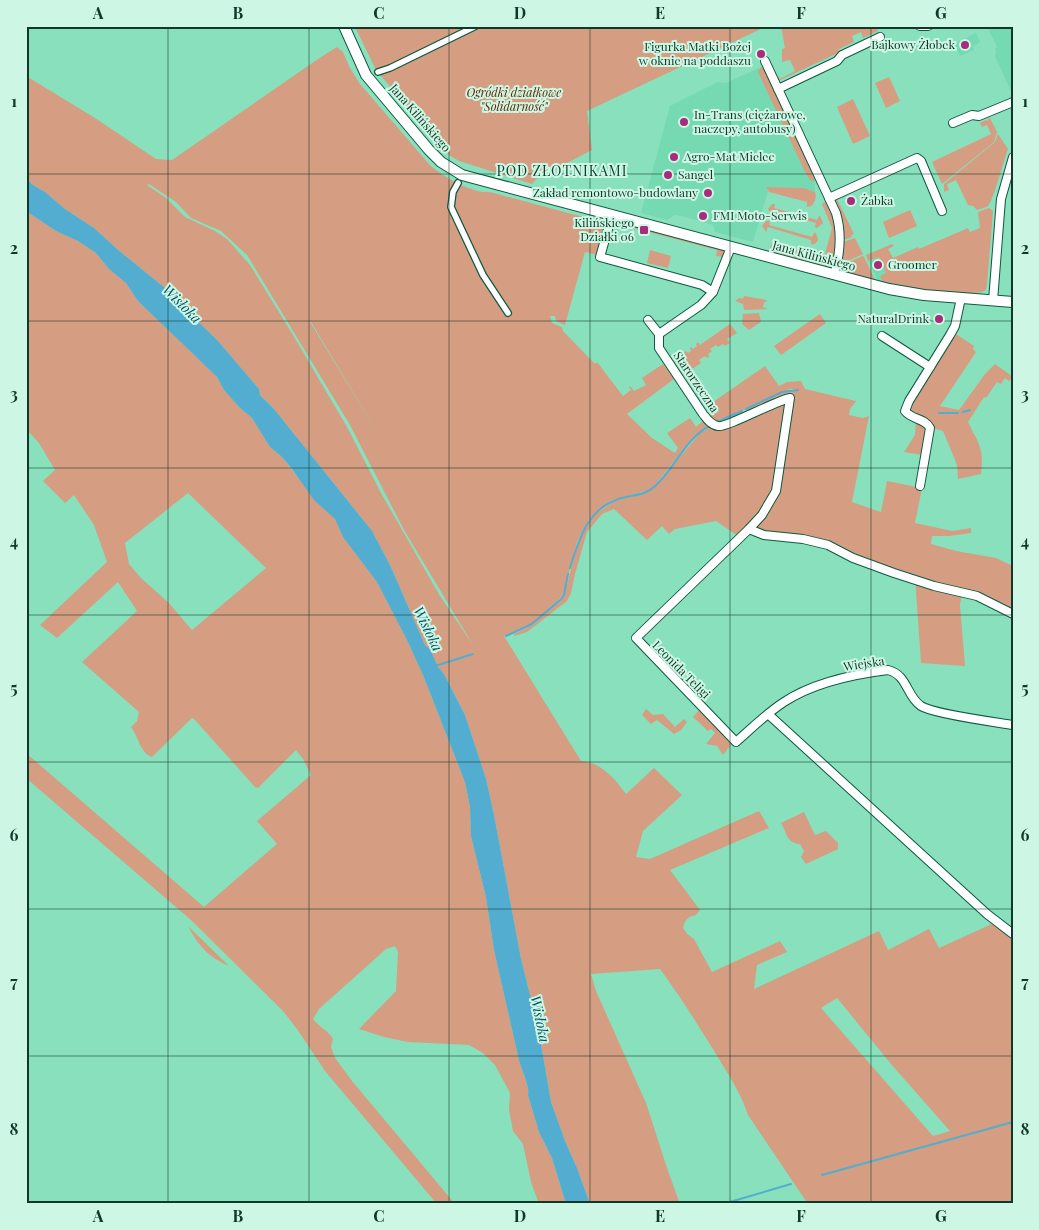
<svg xmlns="http://www.w3.org/2000/svg" width="1039" height="1230" viewBox="0 0 1039 1230" font-family="'Playfair Display',serif">
<style>
.built{fill:#75d9b1}
.green{fill:#d59d82;fill-rule:evenodd}
.water{fill:#52add0}
.lines{fill:none;stroke-linecap:round;stroke-linejoin:round}
.stream{stroke:#52add0;stroke-width:2}
.pedestrian-casing{stroke:#0d5941;stroke-width:8}
.minor-casing{stroke:#0d5941;stroke-width:10}
.tertiary-casing{stroke:#0d5941;stroke-width:12}
.pedestrian{stroke:#fff;stroke-width:5.5}
.minor{stroke:#fff;stroke-width:8}
.tertiary{stroke:#fff;stroke-width:10}
.grid{fill:none;stroke:#12382a;stroke-width:1;stroke-opacity:0.55}
.poi-dot{fill:#a92c7c;stroke:#cdf7e4;stroke-width:2}
.labels{text-anchor:middle;stroke-width:4;stroke-linejoin:round;paint-order:stroke}
.poi-label{font-size:12px;fill:#12382a;stroke:#cdf7e4;text-anchor:start}
.park-label{font-size:12px;font-style:italic;fill:#672600;stroke:#cdf7e4}
.street-label{font-size:12px;fill:#12382a;stroke:#cdf7e4}
.neighbourhood-label{font-size:14px;letter-spacing:1px;fill:#0c3e2d;stroke:#cdf7e4}
.water-label{font-size:14px;font-style:italic;fill:#03536c;stroke:#cdf7e4}
.neatline{fill:none;stroke:#12382a;stroke-width:2}
.grid-label{font-size:16px;text-anchor:middle;font-weight:bold;fill:#12382a}
</style>
<rect width="100%" height="100%" fill="#88e1bc"/>
<!-- built -->
<g class="built">
<polygon points="987,26 1013,26 1013,99 1009,100 1012,93 995,56 996,51 995,49 997,47"/>
<polygon points="976,33 980,42 972,47 974,50 960,56 954,44"/>
<polygon points="761,67 765,69 815,177 815,192 804,188 766,187 768,191 753,242 715,232 713,225 682,216 675,215 667,220 641,213 670,106 718,82 726,83"/>
<polygon points="878,256 886,273 880,276 883,282 878,281 868,261"/>
</g>
<!-- green -->
<g class="green">
<polygon points="356,26 767,26 587,111 592,150 536,179 532,184 459,161 449,155 376,70 355,27"/>
<polygon points="781,26 878,26 877,28 878,31 863,38 861,32 852,36 854,42 839,49 838,53 778,81 778,76 780,79 795,71 790,60 782,62 782,49 785,48"/>
<path d="M337 47 343 52 350 68 360 84 429 164C441 176 473 194 490 192L594 220 595 218 605 221 597 255 585 252 565 325 556 321 555 316H550L552 323 562 327 563 331 595 364 597 362 623 396 631 390 629 387 630 386 634 391 646 385 642 378 663 364 674 379 627 414 652 438 675 453 678 448 667 433 690 418 696 427 710 415 719 412 713 402 765 366 779 386 787 382 801 381 805 389 856 401 850 409 849 415 863 418 869 416 852 502 881 512 887 481 922 488 915 523 952 531 971 528V533L949 536H932L931 544 956 551 996 558 1013 566V616L979 594 963 588 960 605 965 666 921 663 915 577 881 568 831 545 754 531 738 536 716 521 675 529 669 534 662 526 647 540 614 509 602 514 587 532 575 574 571 593 567 601 527 632 514 636V634L533 625 564 596 578 543 587 524 593 516 613 502 653 489 700 433 742 411 743 413 747 411 746 409 783 392 798 389H790L703 429 694 436 652 489 611 501 589 519 577 542 563 595 532 624 504 636 581 761C601 762 615 779 626 794L654 768 682 795 643 831 636 857 650 859 759 811 769 828 670 870 700 910 696 915C688 917 685 919 683 928L687 934 694 939 712 972 780 941 787 952 757 965 754 989 879 931 888 950 929 929 939 948 994 923 1013 937V1204H808L748 1115C741 1093 728 1074 716 1054 698 1025 680 996 660 969L591 974 596 991 646 1103 667 1168 680 1204H590L577 1168 565 1141 551 1102 538 1027 521 959 494 815 486 779 465 715 444 674 438 667 430 649 425 645 390 565 372 531 274 409 260 395 259 389 218 341 183 307 176 297 117 249 94 228 65 209 45 192 33 185 26 178V76L95 118 156 159 172 160 321 57ZM149 184 176 202 191 218 221 231 247 255 350 425 404 530 473 645 440 596 421 563 381 493 347 427 293 335 250 265 227 239 215 231 185 217 166 198 147 185ZM310 322H311L380 437ZM837 998 891 1064 950 1131 933 1136 821 1008Z"/>
<polygon points="761,67 765,69 815,176 814,181 810,180 805,172 758,72"/>
<polygon points="889,77 900,101 886,108 875,83"/>
<polygon points="853,99 870,136 853,144 837,107"/>
<polygon points="990,118 997,132 994,142 942,184 932,162 991,134 987,125 982,127 980,123 986,120 988,121 988,119"/>
<path d="M998 134 1008 149C1004 159 993 202 988 206 985 208 980 209 977 210L973 206 968 205 956 180 947 184 949 190 944 192V184L995 142Z"/>
<path d="M766 187 804 188 815 192C817 196 815 203 811 206L807 207V202L769 192Z"/>
<polygon points="835,199 837,199 854,234 851,235 852,237 843,240 844,224 835,202"/>
<polygon points="824,202 828,203 836,224 834,261 830,267 815,263 810,256 819,257 825,254 832,228 822,204"/>
<polygon points="772,204 775,204 774,208 817,220 819,216 820,216 823,223 817,228 815,227 816,223 774,211 772,215 768,209"/>
<path d="M989 208 993 211 987 284 986 290C974 299 900 286 883 282L880 276 886 273 879 257 868 261 866 255 892 244 894 246 888 249 893 258 918 247 919 249 968 228 970 232 980 228 978 212Z"/>
<polygon points="910,210 917,226 889,238 883,222"/>
<path d="M26 211 56 231 78 241 96 253 109 269 126 283 138 301 217 377 224 390 240 408 252 418 270 447 282 457 317 502 335 519 343 537 377 582 407 640 423 675 465 782 470 807 471 836 486 897 494 950 519 1060C521 1069 530 1087 528 1095L539 1132 552 1158 566 1204H539L531 1182 523 1144 513 1131 509 1110 510 1093 495 1065 483 1053 469 1045 408 1042 384 1037 359 1029 396 991 398 952 395 946 386 949 319 1009 313 1019C319 1027 328 1030 333 1039L331 1047 335 1058 352 1081 455 1204H437L325 1071 297 1029 283 1011 191 920 26 778V753L204 907 277 844 257 821 311 775 303 759 296 750 258 788 255 787 195 720 192 718 152 757C139 752 139 737 131 727L137 721 139 712 82 662 137 611 118 582 57 638 40 625 107 562 94 525 74 495 65 503 43 481 55 470 39 443 26 429ZM188 493 266 568 192 630 169 603 141 578 129 564 125 543Z"/>
<polygon points="615,221 711,247 726,251 723,257 716,256 717,250 618,224 614,228 613,226"/>
<path d="M766 221H770L769 225 812 237 814 233H816L818 240C816 243 815 245 811 244V240L768 227 766 232 762 226Z"/>
<polygon points="855,238 863,254 841,264 843,242"/>
<polygon points="772,244 802,252 808,261 773,252 770,247"/>
<polygon points="650,250 671,256 668,268 647,263"/>
<polygon points="863,256 864,257 875,280 843,271 841,265"/>
<polygon points="744,296 767,300 766,302 764,302 763,307 768,309 744,310 743,304 735,301 739,298 743,299"/>
<path d="M964 305 956 334 974 346 973 349 976 352 940 406 959 410 985 374 995 364 1013 377 1009 381 1005 378 1001 384 997 382 986 398 984 397 968 422C979 445 984 447 981 474L958 479 957 465 943 431 933 428 909 412V406Z"/>
<polygon points="743,314 759,313 761,322 749,330 742,324"/>
<polygon points="820,314 826,323 781,355 774,346"/>
<polygon points="730,324 737,333 727,339 730,343 725,346 723,344 718,347 716,345 710,349 712,351 708,354 709,357 707,358 705,356 699,360 701,363 689,371 685,368 682,369 674,359 678,356 681,359 685,356 683,353 686,351 688,353 691,351 690,348 691,347 693,349 697,346 696,344 698,342 700,345"/>
<polygon points="916,420 923,423 928,432 922,455 904,452 915,435"/>
<polygon points="646,709 653,715 663,714 675,727 684,719 687,722 681,730 674,734 657,720 651,724 642,715"/>
<polygon points="700,709 708,720 718,727 723,735 733,742 723,755 717,746 706,744 715,733 711,729 708,731 693,717"/>
<path d="M804 812 815 835 826 831 838 843V849L806 864 801 857 804 851 800 844C786 843 787 833 781 823Z"/>
<path d="M188 926 229 966C208 957 198 945 188 926Z"/>
</g>
<!-- water -->
<path class="water" d="M26 178 33 185 45 192 65 209 94 228 117 249 176 297 183 307 218 341 259 389 260 395 274 409 372 531 390 565 425 645 430 649 438 667 444 674 465 715 486 779 494 815 521 959 538 1027 551 1102 565 1141 577 1168 590 1204H566L552 1158 539 1132 528 1095C530 1086 521 1069 519 1060L494 950 486 897 471 836 470 807 465 782 423 675 407 640 377 582 343 537 335 519 314 500 292 469 282 457 270 447 252 418 240 408 224 390 217 377 138 301 126 283 109 269 96 253 78 241 56 231 26 211Z"/>
<g class="lines">
<!-- stream -->
<g class="stream">
<polyline points="746,409 782,392 798,390"/>
<polyline points="963,412 970,410"/>
<polyline points="939,413 958,413"/>
<polyline points="717,422 742,411"/>
<path d="M570 568C580 537 587 508 622 498 632 495 646 495 654 487 675 469 685 438 710 426"/>
<polyline points="506,636 532,624 561,599 564,595 568,574"/>
<polyline points="435,666 473,654"/>
<polyline points="822,1175 1013,1122"/>
<polyline points="723,1204 791,1184"/>
</g>
<!-- pedestrian casing -->
<g class="pedestrian-casing">
<g id="pedestrian">
<polyline points="378,72 390,68 476,26"/>
<polyline points="458,183 453,192 451,207 483,275 508,313"/>
</g>
</g>
<!-- minor casing -->
<g class="minor-casing">
<g id="minor">
<polyline points="920,26 928,26"/>
<path d="M765 61 836 213C842 233 840 255 834 275"/>
<polyline points="778,89 837,61 842,55 880,37"/>
<polyline points="953,123 972,115 979,116 1013,102"/>
<polyline points="829,198 917,158 921,161 942,211"/>
<polyline points="612,215 600,257 702,285 713,292"/>
<path d="M731 247 713 292 701 305 659 334V348L703 414C707 419 711 425 718 426 726 428 775 401 790 398L776 491 762 515 749 529"/>
<polyline points="993,301 1001,199 1013,157"/>
<polyline points="648,320 659,334"/>
<polyline points="882,336 930,367"/>
<path d="M920 486 930 428C925 418 912 420 905 411L909 401 950 335 955 326 961 298"/>
<path d="M1013 614 977 596 934 586 894 573 853 558 828 545 803 539 764 535 749 529 636 638 736 742C752 728 767 713 784 702 813 683 855 674 888 670 908 675 906 696 921 706 933 714 995 722 1013 725"/>
<polyline points="768,714 987,914 1013,934"/>
</g>
</g>
<!-- tertiary casing -->
<g class="tertiary-casing">
<polyline id="tertiary" points="344,26 366,75 429,150 441,162 462,175 889,289 924,295 1013,302"/>
</g>
<!-- pedestrian -->
<use href="#pedestrian" class="pedestrian"/>
<!-- minor -->
<use href="#minor" class="minor"/>
<!-- tertiary -->
<use href="#tertiary" class="tertiary"/>
</g>
<!-- grid -->
<path class="grid" d="M168 26V1204M309 26V1204M449 26V1204M590 26V1204M730 26V1204M871 26V1204M26 174H1013M26 321H1013M26 468H1013M26 615H1013M26 762H1013M26 909H1013M26 1056H1013"/>
<!-- markers -->
<g class="poi-dot">
<circle cx="965" cy="45" r="5"/>
<circle cx="761" cy="54" r="5"/>
<circle cx="684" cy="122" r="5"/>
<circle cx="674" cy="157" r="5"/>
<circle cx="668" cy="175" r="5"/>
<circle cx="708" cy="193" r="5"/>
<circle cx="851" cy="201" r="5"/>
<circle cx="703" cy="216" r="5"/>
<rect x="639" y="225" width="10" height="10" rx="2.5"/>
<circle cx="878" cy="265" r="5"/>
<circle cx="939" cy="319" r="5"/>
</g>
<g class="labels">
<!-- poi labels -->
<g class="poi-label">
<text x="955" y="49" text-anchor="end">Bajkowy Żłobek</text>
<text x="751" y="51" text-anchor="end">Figurka Matki Bożej<tspan x="751" dy="14">w oknie na poddaszu</tspan></text>
<text x="694" y="119">In-Trans (ciężarowe,<tspan x="694" dy="14">naczepy, autobusy)</tspan></text>
<text x="684" y="161">Agro-Mat Mielec</text>
<text x="678" y="179">Sangel</text>
<text x="698" y="197" text-anchor="end">Zakład remontowo-budowlany</text>
<text x="861" y="205">Żabka</text>
<text x="713" y="220">FMI Moto-Serwis</text>
<text x="634" y="227" text-anchor="end">Kilińskiego<tspan x="634" dy="14">Działki 06</tspan></text>
<text x="888" y="269">Groomer</text>
<text x="929" y="323" text-anchor="end">NaturalDrink</text>
</g>
<!-- park labels -->
<g class="park-label">
<text x="514" y="97">Ogródki działkowe<tspan x="514" dy="14">"Solidarność"</tspan></text>
</g>
<!-- street labels -->
<g class="street-label">
<text transform="translate(420 118) rotate(49)" y="4">Jana Kilińskiego</text>
<text transform="translate(814 256) rotate(15)" y="4">Jana Kilińskiego</text>
<text transform="translate(696 382) rotate(56)" y="4">Starorzeczna</text>
<text transform="translate(864 664) rotate(-9)" y="4">Wiejska</text>
<text transform="translate(681 670) rotate(45)" y="4">Leonida Teligi</text>
</g>
<!-- neighbourhood labels -->
<g class="neighbourhood-label">
<text x="562" y="176">POD ZŁOTNIKAMI</text>
</g>
<!-- water labels -->
<g class="water-label">
<text transform="translate(182 304) rotate(45)" y="5">Wisłoka</text>
<text transform="translate(428 629) rotate(64)" y="5">Wisłoka</text>
<text transform="translate(540 1019) rotate(78)" y="5">Wisłoka</text>
</g>
</g>
<!-- border -->
<rect width="1039" height="1230" fill="none" stroke="#cdf7e4" stroke-width="55"/>
<rect x="28" y="28" width="984" height="1174" class="neatline"/>
<g class="grid-label">
<text x="98" y="19">A</text>
<text x="238" y="19">B</text>
<text x="379" y="19">C</text>
<text x="520" y="19">D</text>
<text x="660" y="19">E</text>
<text x="801" y="19">F</text>
<text x="941" y="19">G</text>
<text x="14" y="107">1</text>
<text x="1025" y="107">1</text>
<text x="14" y="254">2</text>
<text x="1025" y="254">2</text>
<text x="14" y="400">3</text>
<text x="1025" y="400">3</text>
<text x="14" y="547">4</text>
<text x="1025" y="547">4</text>
<text x="14" y="694">5</text>
<text x="1025" y="694">5</text>
<text x="14" y="841">6</text>
<text x="1025" y="841">6</text>
<text x="14" y="988">7</text>
<text x="1025" y="988">7</text>
<text x="14" y="1135">8</text>
<text x="1025" y="1135">8</text>
<text x="98" y="1222">A</text>
<text x="238" y="1222">B</text>
<text x="379" y="1222">C</text>
<text x="520" y="1222">D</text>
<text x="660" y="1222">E</text>
<text x="801" y="1222">F</text>
<text x="941" y="1222">G</text>
</g>
</svg>
